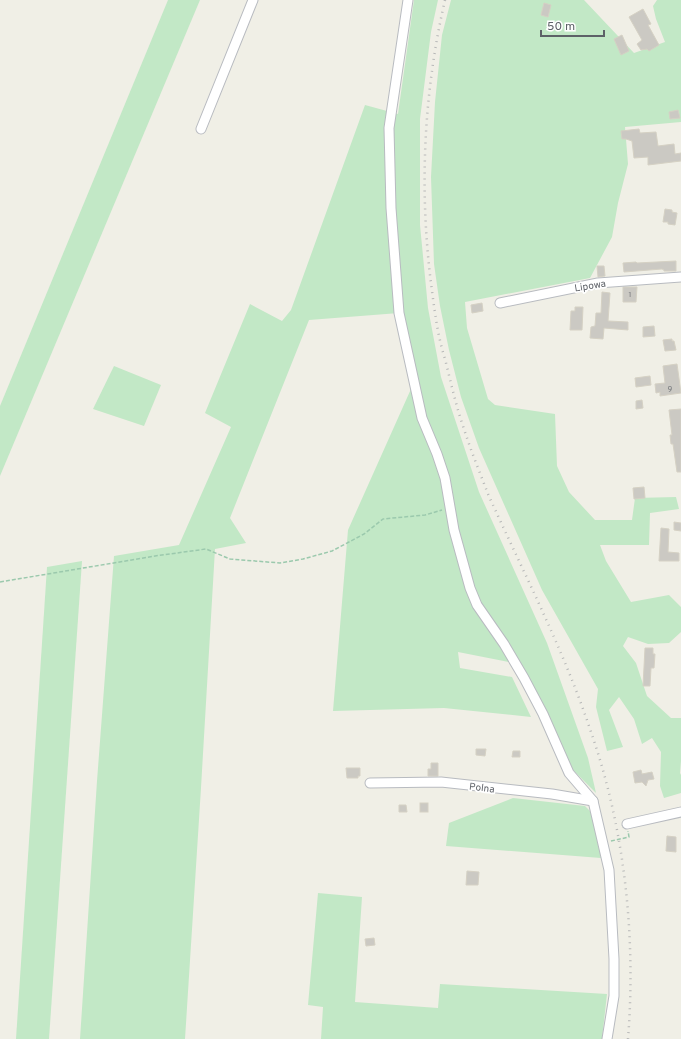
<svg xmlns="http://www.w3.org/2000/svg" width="681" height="1039" viewBox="0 0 681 1039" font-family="Overpass,sans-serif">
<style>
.green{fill:#c2e8c6}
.building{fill:#cbc9c3;stroke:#d5d1c4}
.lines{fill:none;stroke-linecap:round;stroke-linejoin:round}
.minor-casing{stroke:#b8bbc0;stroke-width:11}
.path{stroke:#9bc9ad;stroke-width:1.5;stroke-dasharray:4 2;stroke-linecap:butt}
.minor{stroke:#fff;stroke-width:9}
.rail{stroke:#b7b8b8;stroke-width:2.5;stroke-dasharray:1 5;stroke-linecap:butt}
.labels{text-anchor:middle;stroke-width:3.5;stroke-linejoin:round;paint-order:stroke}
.number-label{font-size:8px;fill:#787b7e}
.street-label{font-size:10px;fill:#5d6167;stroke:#fff}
</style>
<rect width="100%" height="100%" fill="#f0efe6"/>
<!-- green -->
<g class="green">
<polygon points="168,0 200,0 0,476 0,406"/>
<polygon points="414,0 438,0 431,32 420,119 420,225 428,308 441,377 479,492 547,643 588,758 596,793 572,769 519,664 458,652 460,668 512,677 531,717 444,708 333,711 348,530 415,380 399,313 309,320 230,518 246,543 215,549 201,788 185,1039 80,1039 97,781 114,556 179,545 231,427 205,413 250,304 282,321 291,310 365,105 398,114"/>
<polygon points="451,0 584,0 634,53 665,42 656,19 653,6 657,0 681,0 681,122 625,127 628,164 618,203 612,237 590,278 465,302 467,328 488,399 495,405 555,414 557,466 569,492 595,520 632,520 635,498 676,497 679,509 650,513 649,545 600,545 606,561 631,602 669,595 681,607 681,632 669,643 648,644 628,637 623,646 636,663 647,696 671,718 681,718 681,761 680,773 681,775 681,793 664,798 660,786 661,752 652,738 642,744 634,719 619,697 609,710 623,747 607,751 596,707 598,689 542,590 479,448 461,397 449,350 440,306 434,264 431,177 435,102 442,35"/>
<polygon points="114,366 161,385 144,426 93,409"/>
<polygon points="82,561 49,1039 16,1039 47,567"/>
<polygon points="513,798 585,806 592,813 601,858 446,846 449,823"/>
<polygon points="318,893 362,897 355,1002 438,1008 440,984 607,994 602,1039 321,1039 323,1007 308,1005"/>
</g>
<!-- building -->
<g class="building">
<polygon points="544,3 551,5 548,17 541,15"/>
<polygon points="643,9 651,24 648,25 659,45 649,51 647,49 641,50 637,44 642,40 629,17"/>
<polygon points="622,35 629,51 621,55 614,39"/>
<polygon points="678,110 680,118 670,119 669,112"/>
<polygon points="639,129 640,133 656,132 658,146 674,144 675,154 681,153 681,161 648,165 648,157 634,158 632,141 626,139 622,139 621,131"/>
<polygon points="665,209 672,210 672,212 677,213 675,225 668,224 668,222 663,222"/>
<polygon points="676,261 676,271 664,271 664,270 662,269 624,272 623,263 636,262 637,263"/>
<polygon points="597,266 604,266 605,276 598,277"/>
<polygon points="623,287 637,287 636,302 623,302"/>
<polygon points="602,292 610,293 608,321 628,322 628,330 604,328 603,339 590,338 591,327 595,326 596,313 601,313"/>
<polygon points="482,303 483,311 472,313 471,305"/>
<polygon points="575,307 583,307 582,330 570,330 571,311 575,311"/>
<polygon points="654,326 655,336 643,337 643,327"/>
<polygon points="672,339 672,341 674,341 676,350 665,351 663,340"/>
<polygon points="677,364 681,393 660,396 660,392 656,393 655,384 665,383 663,366"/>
<polygon points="650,376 651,385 636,387 635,378"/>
<polygon points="642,400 643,408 636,409 636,401"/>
<polygon points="681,409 681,472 677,472 673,444 671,444 670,435 672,435 669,410"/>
<polygon points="644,487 645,498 634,499 633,488"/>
<polygon points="674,522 681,523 681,531 674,530"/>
<polygon points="661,528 669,529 668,552 679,553 679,561 659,561"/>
<polygon points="645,648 653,648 653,654 655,654 654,668 651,668 650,686 643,686"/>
<polygon points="476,749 486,749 485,756 476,755"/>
<polygon points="513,751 520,751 520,757 512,757"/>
<polygon points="431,763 438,763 438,776 428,776 428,769 431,769"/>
<polygon points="346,768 360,768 360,776 358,776 358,778 347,778"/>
<polygon points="641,770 642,774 652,772 654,779 648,780 646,786 642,782 635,783 633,772"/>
<rect x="420" y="803" width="8" height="9"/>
<polygon points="399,805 406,805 407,812 399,812"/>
<polygon points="667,836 676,837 676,852 666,851"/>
<polygon points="467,871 479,872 478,885 466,885"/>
<polygon points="374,938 375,945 366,946 365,939"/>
</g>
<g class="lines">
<!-- minor casing -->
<g class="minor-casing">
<g id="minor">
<polyline points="408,0 389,128 391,208 399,313 422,418 437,454 445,478 454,530 470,588 477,605 504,644 524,678 543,714 569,773 593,801 609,870 614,959 614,996 607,1039"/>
<polyline points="201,129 253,0"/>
<polyline points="500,303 598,283 681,277"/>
<polyline points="370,783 441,782 552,794 593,801"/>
<polyline points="627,824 681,812"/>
</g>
</g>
<!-- path -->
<g class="path">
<polyline points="0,582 155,556 206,549 230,559 280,563 303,559 332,551 364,534 383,519 425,515 442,510"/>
<polyline points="611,841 629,837 628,831"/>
</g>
<!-- minor -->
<use href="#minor" class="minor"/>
<!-- rail -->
<path class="rail" d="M445 0C423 95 419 194 432 291 435 314 438 337 445 359 451 383 456 406 464 429 471 451 480 473 488 494 524 574 565 652 592 735 625 831 636 938 628 1039"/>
</g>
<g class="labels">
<!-- number labels -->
<g class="number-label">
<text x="630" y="297">1</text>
<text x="670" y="391">9</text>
</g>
<!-- street labels -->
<g class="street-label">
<text transform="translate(590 285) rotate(-9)" y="4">Lipowa</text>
<text transform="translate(482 787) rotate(7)" y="4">Polna</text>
</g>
</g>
<!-- scale -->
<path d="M541 30v6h63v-6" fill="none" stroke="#5d6167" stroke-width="2"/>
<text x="547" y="30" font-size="12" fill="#5d6167" stroke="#ffffff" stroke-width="3" paint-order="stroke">50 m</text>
</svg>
